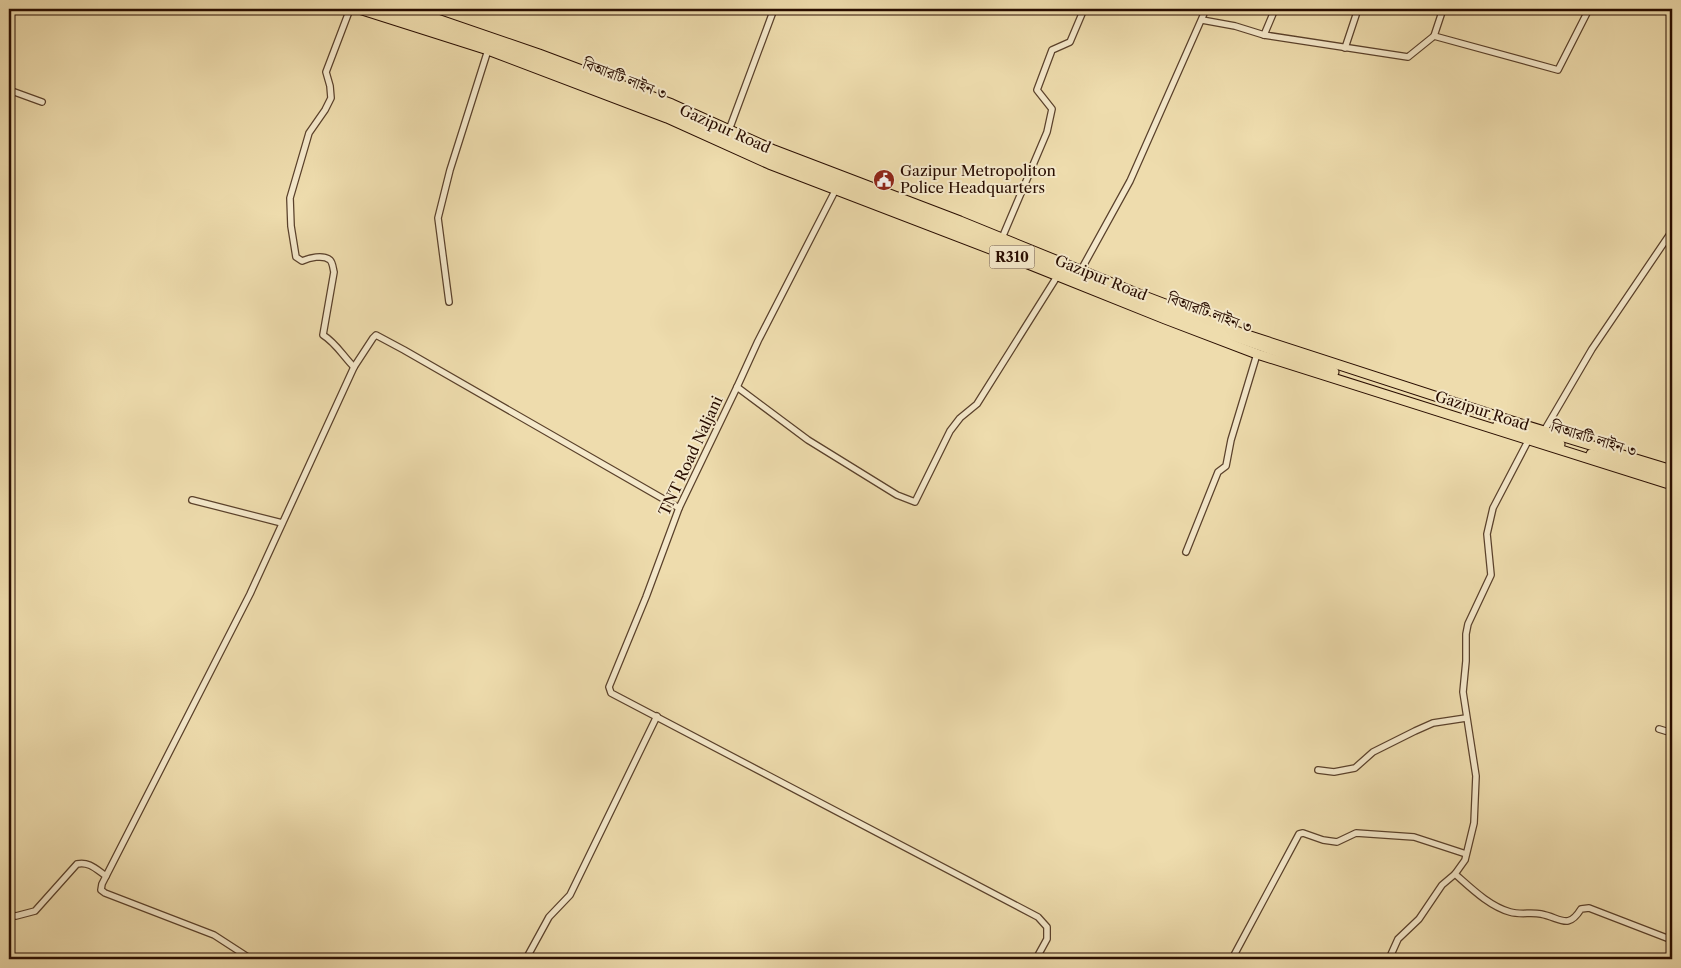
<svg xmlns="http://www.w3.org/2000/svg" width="1681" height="968" viewBox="0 0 1681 968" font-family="'Libre Caslon Text','Noto Serif Bengali',serif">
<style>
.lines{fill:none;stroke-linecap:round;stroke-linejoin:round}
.minor-casing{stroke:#5a412b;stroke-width:8}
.primary-casing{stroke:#290d00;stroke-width:11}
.minor{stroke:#f4e8ca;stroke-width:5.5}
.primary{stroke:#eedcad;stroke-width:9}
.labels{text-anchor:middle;stroke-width:4;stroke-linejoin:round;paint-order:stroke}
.shield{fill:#f4e8ca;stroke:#664f3d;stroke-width:1}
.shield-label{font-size:14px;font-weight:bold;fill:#290d00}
.street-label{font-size:15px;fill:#290d00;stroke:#f4e8ca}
.poi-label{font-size:15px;fill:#290d00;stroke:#f4e8ca;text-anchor:start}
</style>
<rect width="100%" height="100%" fill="#eedcad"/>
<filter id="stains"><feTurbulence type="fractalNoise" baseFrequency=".004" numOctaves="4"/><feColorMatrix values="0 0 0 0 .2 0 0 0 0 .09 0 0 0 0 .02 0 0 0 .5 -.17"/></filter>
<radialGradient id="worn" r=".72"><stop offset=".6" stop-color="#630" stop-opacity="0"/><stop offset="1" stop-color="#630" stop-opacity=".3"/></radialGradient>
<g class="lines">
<!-- minor casing -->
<g class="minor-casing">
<g id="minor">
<path d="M350 9 326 72 330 86 331 98 325 110 309 133 290 198 291 226 296 257 302 261C309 258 323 254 330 260 333 263 333 269 334 272L323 335C336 343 343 356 354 367"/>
<polyline points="1202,20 1235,26 1264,35 1408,57 1434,36 1443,9"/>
<polyline points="1264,35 1275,9"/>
<polyline points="1434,36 1558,70 1589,9"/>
<polyline points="1345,48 1358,9"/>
<polyline points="9,90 42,102"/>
<polyline points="729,130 774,9"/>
<polyline points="835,191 758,341 737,387 679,508 646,597 609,687 611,693 1038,917 1047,927 1047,939 1036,959"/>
<polyline points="1002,238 1047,132 1052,109 1037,90 1052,50 1070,42 1084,9"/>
<polyline points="1081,270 1130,181 1206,9"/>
<polyline points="449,302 438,218 450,170 488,50"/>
<polyline points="737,387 808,440 897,495 915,502 950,431 960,418 977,404 1058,275"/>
<polyline points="1544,431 1592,349 1672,231"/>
<polyline points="192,500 282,523"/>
<polyline points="1186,552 1218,472 1226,466 1231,440 1257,354"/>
<polyline points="1659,729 1672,733"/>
<polyline points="1318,770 1334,772 1355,768 1373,752 1415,731 1433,723 1466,718"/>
<path d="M1455 874C1471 888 1489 906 1510 912 1520 915 1531 912 1541 914 1561 918 1568 930 1581 909L1589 908 1672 940"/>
<path d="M9 915 16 916 35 911 77 864C89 861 97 870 106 876"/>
<polyline points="251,959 214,935 105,893 101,890 102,884 250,594 354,367 373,338 376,335 404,350 679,508"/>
<polyline points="526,959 549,917 570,895 657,716"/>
<polyline points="1232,959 1299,834 1303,833 1323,840 1337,842 1356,833 1414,837 1466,854"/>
<polyline points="1389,959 1398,939 1419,919 1442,885 1455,874 1465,860 1474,823 1476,776 1463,692 1466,661 1466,634 1468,624 1491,575 1487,534 1493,508 1528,441"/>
</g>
</g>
<!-- primary casing -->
<g class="primary-casing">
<g id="primary">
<polyline points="359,9 488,50 667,118 769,164 998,252 1165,319 1257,354 1672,485"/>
<polyline points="384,9 538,61 670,111 772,158 1005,247 1166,312 1334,372"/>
<polyline points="408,9 539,54 672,104 774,150 960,221 1139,294 1241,333 1518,423 1672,470"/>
<polyline points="1498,424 1560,444"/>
<polyline points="1591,454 1672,477"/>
</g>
</g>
<!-- minor -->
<use href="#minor" class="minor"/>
<!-- primary -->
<use href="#primary" class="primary"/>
</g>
<!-- icons -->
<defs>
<g id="civic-disc" transform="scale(1.125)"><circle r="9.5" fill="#8f2418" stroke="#f4e8ca"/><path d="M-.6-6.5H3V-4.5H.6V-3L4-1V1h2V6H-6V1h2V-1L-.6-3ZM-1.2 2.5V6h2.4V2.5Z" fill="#fff"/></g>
</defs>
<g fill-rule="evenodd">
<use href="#civic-disc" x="884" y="180"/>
</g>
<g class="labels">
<!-- shield labels -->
<rect class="shield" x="989.5" y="245.5" width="45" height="23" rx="4"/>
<g class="shield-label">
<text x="1012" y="262">R310</text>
</g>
<!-- street labels -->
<g class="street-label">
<text transform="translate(625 79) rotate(21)" y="5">বিআরটি লাইন ৩</text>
<text transform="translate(725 129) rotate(24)" y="5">Gazipur Road</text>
<text transform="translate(1101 278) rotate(22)" y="5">Gazipur Road</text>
<text transform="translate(1210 313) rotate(20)" y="5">বিআরটি লাইন ৩</text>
<text transform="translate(1482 411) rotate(18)" y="5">Gazipur Road</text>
<text transform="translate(1594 439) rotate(17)" y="5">বিআরটি লাইন ৩</text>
<text transform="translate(691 456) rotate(-65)" y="5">TNT Road Naljani</text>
</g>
<!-- poi labels -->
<g class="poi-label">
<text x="900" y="176">Gazipur Metropoliton<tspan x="900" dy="17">Police Headquarters</tspan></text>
</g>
</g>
<!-- margin -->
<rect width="1681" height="968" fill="none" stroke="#eedcad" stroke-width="30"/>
<rect x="10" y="10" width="1661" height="948" fill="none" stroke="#290d00" stroke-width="2.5"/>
<rect x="15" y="15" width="1651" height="938" fill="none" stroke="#290d00"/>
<rect width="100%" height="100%" filter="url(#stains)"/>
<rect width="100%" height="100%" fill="url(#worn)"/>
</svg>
